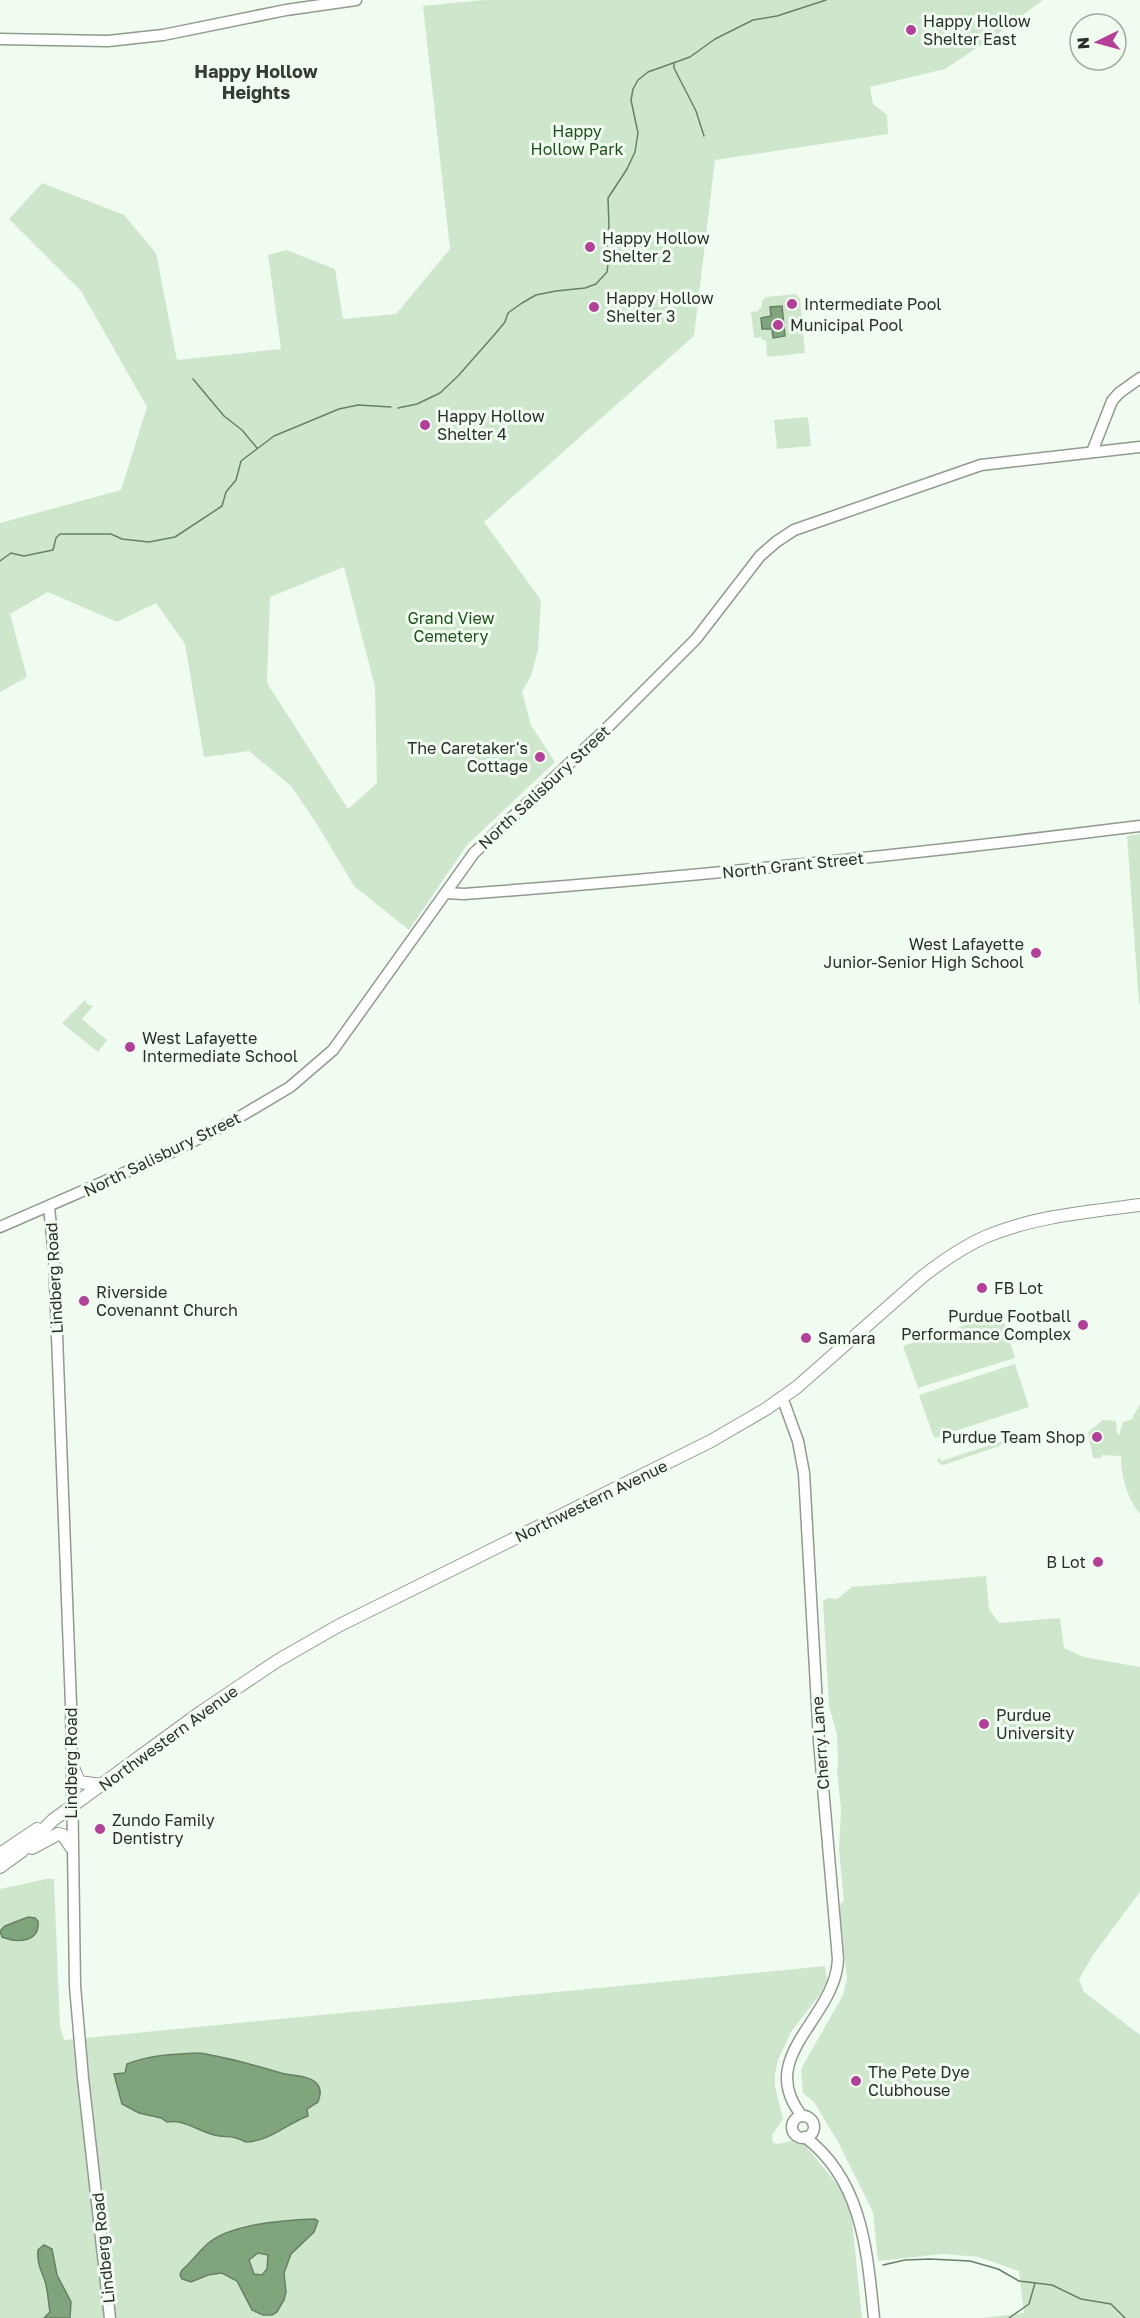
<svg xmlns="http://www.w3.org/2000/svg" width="1140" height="2318" viewBox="0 0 1140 2318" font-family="'Golos Text',sans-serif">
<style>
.green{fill:#cee7cc;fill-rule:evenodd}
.water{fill:#80a57c;stroke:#668163;stroke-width:1.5;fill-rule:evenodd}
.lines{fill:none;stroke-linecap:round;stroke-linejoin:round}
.stream{stroke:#668163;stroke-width:1.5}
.secondary-casing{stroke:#919a8f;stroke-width:13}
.primary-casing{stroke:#919a8f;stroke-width:14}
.secondary{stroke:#fff;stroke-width:10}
.primary{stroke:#fff;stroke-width:12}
.poi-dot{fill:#b33f98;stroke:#f1fcf0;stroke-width:2}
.labels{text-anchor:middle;stroke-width:6;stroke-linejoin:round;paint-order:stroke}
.poi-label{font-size:16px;fill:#2a2e2a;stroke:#f1fcf0;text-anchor:start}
.park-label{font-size:16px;fill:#1e511a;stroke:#f1fcf0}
.street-label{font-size:16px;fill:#2a2e2a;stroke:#f1fcf0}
.neighbourhood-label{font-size:18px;font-weight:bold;fill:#343c33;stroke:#f1fcf0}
</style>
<rect width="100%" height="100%" fill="#f1fcf0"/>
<!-- green -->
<g class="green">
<path d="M483 0H1043L995 36 945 69 870 87 873 104 887 115 888 134 715 160 694 336 484 522 541 600 538 650 531 676 522 692 531 725 555 762 467 845 409 930 354 886 317 824 291 786 249 751 204 757 185 644 156 603 117 622 48 592 10 614 27 677 0 692V523L121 490 147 407 81 291 9 219 42 183 124 215 156 253 177 360 281 349 268 255 286 250 335 269 343 319 396 314 450 249 423 6ZM344 567 375 687 377 783 348 809 267 683 270 597Z"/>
<polygon points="796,294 800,299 805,353 767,357 766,340 762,340 762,337 754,338 751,312 759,311 759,308 762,307 762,301 766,297"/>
<polygon points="808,417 811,446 777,449 774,420"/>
<polygon points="1140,834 1140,1004 1139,1004 1127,836"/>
<polygon points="85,1000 87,1004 93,1006 82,1019 107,1040 98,1052 62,1023"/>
<polygon points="1001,1313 1015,1358 918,1388 903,1346"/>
<polygon points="1015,1364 1029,1407 934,1438 919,1395"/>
<path d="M1140 1404V1514C1127 1499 1121 1476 1121 1456L1102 1455 1101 1458H1093L1088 1432 1103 1420 1116 1421 1117 1434 1119 1435 1123 1422 1131 1420Z"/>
<polygon points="1030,1432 1031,1435 944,1465 940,1464 937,1460 940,1457 941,1461"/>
<polygon points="986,1576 989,1609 999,1623 1060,1618 1064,1648 1084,1657 1140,1667 1140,1892 1093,1955 1079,1979 1084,1992 1140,2035 1140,2318 982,2318 1024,2313 1019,2271 978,2257 944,2254 878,2261 873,2212 838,2142 814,2102 803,2093 801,2069 843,1995 847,1978 839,1905 844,1901 839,1850 841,1809 837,1772 838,1762 837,1735 829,1706 823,1601 828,1598 837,1599 852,1587"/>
<path d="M46 1879H54L60 2026 64 2040 825 1966 827 1980 821 1993 791 2032 778 2060 775 2074V2086L783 2119 772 2135 773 2143C783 2146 790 2138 801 2140L846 2195 851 2210 862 2318H0V1889Z"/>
</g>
<!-- water -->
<g class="water">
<polygon points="782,306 785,336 773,338 772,329 762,329 761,318 771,316 770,307"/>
<path d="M28 1917 35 1918 38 1921C40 1943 17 1943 2 1937L0 1931 5 1926Z"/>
<path d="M199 2053C228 2057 253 2065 281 2073 292 2076 310 2075 317 2084 322 2090 320 2096 318 2102L307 2109 308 2116C286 2124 271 2141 246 2142 231 2134 227 2138 214 2135 198 2131 184 2119 167 2122L161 2118 139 2113 122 2104 114 2074 125 2073 127 2064C149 2055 175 2054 199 2053Z"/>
<path d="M315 2219 318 2221 314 2232 291 2254 284 2273 286 2292 284 2300 277 2312 272 2315H263L252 2310 237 2281 222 2273 208 2275 191 2282 182 2279 180 2275 182 2270C192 2262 200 2249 211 2241 234 2224 286 2220 315 2219ZM258 2253 268 2255 267 2269 262 2275 254 2274 249 2260Z"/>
<path d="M44 2245 52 2249 57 2275 71 2302 70 2318H44L50 2312C48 2301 48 2288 44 2278 40 2268 37 2262 38 2250Z"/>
</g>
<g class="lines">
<!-- stream -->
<g class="stream">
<polyline points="674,63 674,68 696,111 704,136"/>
<polyline points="193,379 224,416 242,430 257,448"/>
<polyline points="398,408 417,404 440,393 458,376 495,334 505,322 508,313 522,303 536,295 556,291 585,288 596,284 607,272 609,257 606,238 609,227 608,198 627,169 635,152 638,133 631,100 633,89 638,80 648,72 690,57 715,39 753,20 777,16 826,0"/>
<polyline points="0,561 11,553 24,556 53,550 56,538 60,534 111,534 122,539 149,542 175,537 222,506 226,492 236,480 241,461 274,436 339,409 358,405 391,407"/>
<polyline points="883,2265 905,2260 930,2259 970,2261 998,2269 1019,2281 1052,2285 1081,2299 1111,2304 1125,2318"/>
<polyline points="1009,2318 1029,2304 1035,2283"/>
</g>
<!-- secondary casing -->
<g class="secondary-casing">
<g id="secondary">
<polyline points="0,39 108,41 163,35 286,10 356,0"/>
<polyline points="1092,452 1112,401 1119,393 1140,378"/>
<path d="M446 893 464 894C690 877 915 854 1140 826"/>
<polyline points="49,1207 54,1256 71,1705 75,1986 83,2078 110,2318"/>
<polyline points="0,1227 172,1152 231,1122 290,1087 333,1050 474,853 606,729 696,639 760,556 776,542 794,530 981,465 1140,447"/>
<path d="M782 1397 798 1441 804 1473 819 1741 838 1959C836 2019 754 2056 802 2116"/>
<circle cx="803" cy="2127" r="11"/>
<path d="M805 2137C863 2181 867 2252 874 2318"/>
</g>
</g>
<!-- primary casing -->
<g class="primary-casing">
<g id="primary">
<polyline points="72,1765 79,1782 102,1785"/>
<polyline points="32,1848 58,1834 63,1835 71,1847"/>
<polyline points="0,1854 37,1829"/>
<path d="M0 1867 22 1851 53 1820 201 1712 277 1661 338 1626 711 1441 766 1409 797 1387 922 1277C941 1262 963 1247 985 1237 1034 1216 1088 1212 1140 1205"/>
</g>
</g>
<!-- secondary -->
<use href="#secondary" class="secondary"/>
<!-- primary -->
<use href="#primary" class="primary"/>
</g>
<!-- markers -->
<g class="poi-dot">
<circle cx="911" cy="30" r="6"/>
<circle cx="590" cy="247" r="6"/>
<circle cx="792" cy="304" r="6"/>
<circle cx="594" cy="307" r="6"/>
<circle cx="778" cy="325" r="6"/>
<circle cx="425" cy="425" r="6"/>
<circle cx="540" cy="757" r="6"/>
<circle cx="1036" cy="953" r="6"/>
<circle cx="130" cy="1047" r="6"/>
<circle cx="982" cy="1288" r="6"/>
<circle cx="84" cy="1301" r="6"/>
<circle cx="1083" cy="1325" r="6"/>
<circle cx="806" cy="1338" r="6"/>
<circle cx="1097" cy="1437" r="6"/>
<circle cx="1098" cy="1562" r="6"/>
<circle cx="984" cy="1724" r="6"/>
<circle cx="100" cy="1829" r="6"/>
<circle cx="856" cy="2081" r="6"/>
</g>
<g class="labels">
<!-- poi labels -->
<g class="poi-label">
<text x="923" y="27">Happy Hollow<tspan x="923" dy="18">Shelter East</tspan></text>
<text x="602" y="244">Happy Hollow<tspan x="602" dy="18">Shelter 2</tspan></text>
<text x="606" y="304">Happy Hollow<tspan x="606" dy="18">Shelter 3</tspan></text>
<text x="804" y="310">Intermediate Pool</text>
<text x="790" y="331">Municipal Pool</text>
<text x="437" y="422">Happy Hollow<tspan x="437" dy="18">Shelter 4</tspan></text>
<text x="528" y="754" text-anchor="end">The Caretaker's<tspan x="528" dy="18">Cottage</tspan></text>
<text x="1024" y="950" text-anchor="end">West Lafayette<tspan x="1024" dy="18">Junior-Senior High School</tspan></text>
<text x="142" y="1044">West Lafayette<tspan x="142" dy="18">Intermediate School</tspan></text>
<text x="994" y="1294">FB Lot</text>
<text x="96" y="1298">Riverside<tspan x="96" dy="18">Covenannt Church</tspan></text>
<text x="1071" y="1322" text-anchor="end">Purdue Football<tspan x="1071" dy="18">Performance Complex</tspan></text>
<text x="818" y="1344">Samara</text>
<text x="1085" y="1443" text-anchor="end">Purdue Team Shop</text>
<text x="1086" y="1568" text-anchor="end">B Lot</text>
<text x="996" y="1721">Purdue<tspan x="996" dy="18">University</tspan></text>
<text x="112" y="1826">Zundo Family<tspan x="112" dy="18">Dentistry</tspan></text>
<text x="868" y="2078">The Pete Dye<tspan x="868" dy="18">Clubhouse</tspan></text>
</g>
<!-- park labels -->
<g class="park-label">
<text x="577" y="137">Happy<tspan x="577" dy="18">Hollow Park</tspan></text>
<text x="451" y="624">Grand View<tspan x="451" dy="18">Cemetery</tspan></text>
</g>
<!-- street labels -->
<g class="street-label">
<text transform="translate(544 787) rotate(-43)" y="6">North Salisbury Street</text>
<text transform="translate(793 865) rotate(-6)" y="6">North Grant Street</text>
<text transform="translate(162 1154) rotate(-26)" y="6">North Salisbury Street</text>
<text transform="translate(54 1278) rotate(-93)" y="6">Lindberg Road</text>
<text transform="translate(591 1501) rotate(-26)" y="6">Northwestern Avenue</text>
<text transform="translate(168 1738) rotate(-36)" y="6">Northwestern Avenue</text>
<text transform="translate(820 1743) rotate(-94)" y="6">Cherry Lane</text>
<text transform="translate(71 1763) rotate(-90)" y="6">Lindberg Road</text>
<text transform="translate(103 2248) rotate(-96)" y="6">Lindberg Road</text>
</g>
<!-- neighbourhood labels -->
<g class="neighbourhood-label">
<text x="256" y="78">Happy Hollow<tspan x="256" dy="21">Heights</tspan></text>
</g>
</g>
<!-- north arrow -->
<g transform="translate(1098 42) rotate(265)"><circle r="28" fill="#f1fcf0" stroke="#a1aaa1" stroke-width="1.5"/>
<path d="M0-4.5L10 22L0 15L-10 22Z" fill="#b33f98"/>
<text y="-9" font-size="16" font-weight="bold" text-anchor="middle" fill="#2a2e2a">N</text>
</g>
</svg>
